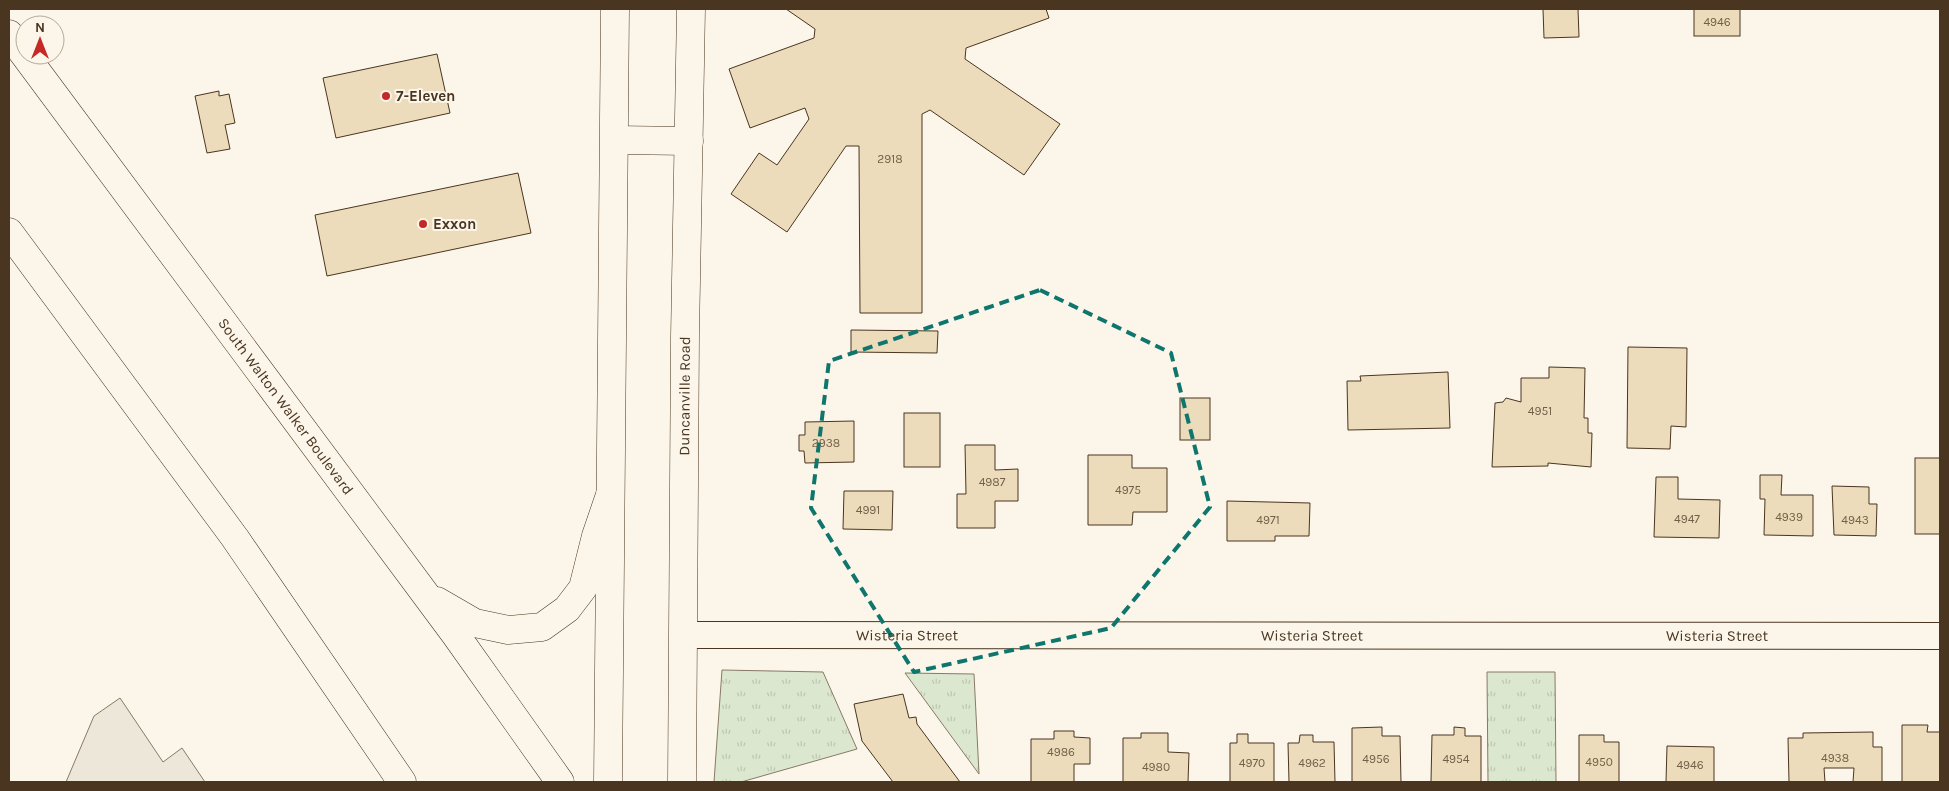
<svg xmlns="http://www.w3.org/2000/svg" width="1949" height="791" viewBox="0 0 1949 791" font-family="Karla,sans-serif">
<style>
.grass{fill:url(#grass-tufts);stroke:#887966}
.parking{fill:#ede7d9;stroke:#887966}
.building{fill:#ecdcbc;stroke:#4a3520}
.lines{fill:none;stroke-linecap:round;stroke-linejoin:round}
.minor-casing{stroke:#4a3520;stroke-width:28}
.secondary-casing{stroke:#4a3520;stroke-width:29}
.primary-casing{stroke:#4a3520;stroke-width:29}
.minor{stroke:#fbf6e9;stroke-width:26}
.secondary{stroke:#fbf6e9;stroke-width:28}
.primary{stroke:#fbf6e9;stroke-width:28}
.marked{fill:none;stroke:#0f766e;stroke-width:4;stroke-dasharray:10 6;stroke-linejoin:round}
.poi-dot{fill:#c62828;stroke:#fbf6e9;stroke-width:2}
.labels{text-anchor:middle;stroke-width:4;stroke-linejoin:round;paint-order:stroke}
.number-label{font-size:12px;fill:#725f47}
.poi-label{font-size:15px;font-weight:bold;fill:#4a3520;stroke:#fbf6e9;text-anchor:start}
.street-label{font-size:15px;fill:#4a3520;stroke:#fbf6e9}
</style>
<defs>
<pattern id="grass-tufts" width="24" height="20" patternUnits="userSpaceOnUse" patternTransform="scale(1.25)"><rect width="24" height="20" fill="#dce7d0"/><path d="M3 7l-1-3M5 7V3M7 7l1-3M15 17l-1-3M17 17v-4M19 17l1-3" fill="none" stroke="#bec7b2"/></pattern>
</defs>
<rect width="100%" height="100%" fill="#fbf6e9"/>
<!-- grass -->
<g class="grass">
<polygon points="722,670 823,672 857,749 741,782 714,782"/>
<polygon points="1487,672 1555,672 1556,782 1488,782"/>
<polygon points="905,673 974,674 979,774"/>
</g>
<!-- parking -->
<polygon class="parking" points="120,698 163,762 182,748 205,782 66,782 94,716"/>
<!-- building -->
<g class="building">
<polygon points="786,9 1046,9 1049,18 966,48 965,59 1060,124 1024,175 930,110 922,114 922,313 860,313 859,146 846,146 787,232 731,194 759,153 777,165 809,119 805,108 750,128 729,69 814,38 815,29"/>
<polygon points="1543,9 1578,9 1579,37 1544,38"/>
<rect x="1694" y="9" width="46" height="27"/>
<polygon points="437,54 450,113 336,138 323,78"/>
<polygon points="219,91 219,96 229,94 235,123 225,125 230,149 207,153 195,96"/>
<polygon points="518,173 531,233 327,276 315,215"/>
<polygon points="851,330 938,331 937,353 851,352"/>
<polygon points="1628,347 1687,348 1686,427 1671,426 1670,449 1627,448"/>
<polygon points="1549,367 1585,368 1584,418 1588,418 1588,433 1592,433 1591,467 1548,463 1548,466 1492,467 1495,403 1503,402 1506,398 1521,402 1521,378 1549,378"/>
<polygon points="1448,372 1450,428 1348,430 1347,381 1361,381 1360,376"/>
<rect x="1180" y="398" width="30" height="42"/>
<rect x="904" y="413" width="36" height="54"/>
<polygon points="854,421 854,462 805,463 804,451 799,451 799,435 805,435 805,422"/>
<polygon points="965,445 995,445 995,470 1018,469 1018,501 995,501 995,528 957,528 957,494 966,494"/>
<polygon points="1088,455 1132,455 1132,468 1167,468 1167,512 1133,512 1132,525 1088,525"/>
<rect x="1915" y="458" width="25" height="76"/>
<polygon points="1760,475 1782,475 1781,495 1813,495 1813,536 1764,535 1765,499 1760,499"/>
<polygon points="1656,477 1678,477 1678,499 1720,500 1719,538 1654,537"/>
<polygon points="1832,486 1869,487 1869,504 1877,504 1876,536 1834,535"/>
<polygon points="844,491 893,491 892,530 843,529"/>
<polygon points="1227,501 1310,503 1309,536 1275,536 1275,541 1227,541"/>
<polygon points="903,694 909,718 916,717 917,724 960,782 893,782 862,741 854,704"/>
<polygon points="1902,725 1928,725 1927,732 1940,732 1940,782 1902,782"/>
<polygon points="1382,727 1382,736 1400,736 1401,782 1352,782 1352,728"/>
<polygon points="1454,727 1465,728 1465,736 1481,736 1481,782 1431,782 1432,735 1454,735"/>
<polygon points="1054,731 1074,731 1074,737 1090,738 1090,764 1074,764 1074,782 1031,782 1031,739 1054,739"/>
<polygon points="1873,732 1873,747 1882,747 1882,782 1853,782 1854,768 1824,768 1825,782 1789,782 1788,738 1803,738 1803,733"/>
<polygon points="1141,733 1168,733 1168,752 1189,753 1188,782 1123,782 1123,738 1141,738"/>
<polygon points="1237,734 1248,734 1248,743 1274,743 1274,782 1230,782 1230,743 1237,743"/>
<polygon points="1300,735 1313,735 1313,742 1334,742 1335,782 1289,782 1288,743 1299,743"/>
<polygon points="1579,735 1604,735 1604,742 1619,742 1619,782 1579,782"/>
<polygon points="1667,746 1714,747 1714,782 1666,782"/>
</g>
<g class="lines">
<!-- minor casing -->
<g class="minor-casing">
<g id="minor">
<path id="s1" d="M683 635 1940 636"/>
</g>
</g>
<!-- secondary casing -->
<g class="secondary-casing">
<g id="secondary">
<polyline points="615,140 689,141"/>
<polyline points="608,782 615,9"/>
<path id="s2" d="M682 782 685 336 691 9"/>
</g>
</g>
<!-- primary casing -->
<g class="primary-casing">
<g id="primary">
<path id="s3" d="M9 34 455 634 560 782"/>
<polyline points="9,232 235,538 402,782"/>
<polyline points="437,601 475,623 508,630 542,627 567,609 583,588 596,536 610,495"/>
</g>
</g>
<!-- minor -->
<use href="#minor" class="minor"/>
<!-- secondary -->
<use href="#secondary" class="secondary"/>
<!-- primary -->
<use href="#primary" class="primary"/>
</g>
<!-- marked area -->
<path class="marked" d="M1040 290 1171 353 1210 507 1111 628 914 672 811 508 829 361Z"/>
<!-- markers -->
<g class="poi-dot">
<circle cx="386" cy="96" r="5"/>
<circle cx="423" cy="224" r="5"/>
</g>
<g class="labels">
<!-- number labels -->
<g class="number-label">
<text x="1717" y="26">4946</text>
<text x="890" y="163">2918</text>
<text x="1540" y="415">4951</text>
<text x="826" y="447">2938</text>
<text x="992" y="486">4987</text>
<text x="1128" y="494">4975</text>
<text x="868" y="514">4991</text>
<text x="1789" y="521">4939</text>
<text x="1687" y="523">4947</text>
<text x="1268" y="524">4971</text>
<text x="1855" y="524">4943</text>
<text x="1061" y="756">4986</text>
<text x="1835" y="762">4938</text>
<text x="1376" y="763">4956</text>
<text x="1456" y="763">4954</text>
<text x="1599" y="766">4950</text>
<text x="1252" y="767">4970</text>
<text x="1312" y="767">4962</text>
<text x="1690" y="769">4946</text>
<text x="1156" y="771">4980</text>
</g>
<!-- poi labels -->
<g class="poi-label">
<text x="396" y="101">7-Eleven</text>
<text x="433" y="229">Exxon</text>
</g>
<!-- street labels -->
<g class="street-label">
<text dy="5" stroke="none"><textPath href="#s2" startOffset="386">Duncanville Road</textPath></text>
<text dy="5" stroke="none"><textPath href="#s3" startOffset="464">South Walton Walker Boulevard</textPath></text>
<text dy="5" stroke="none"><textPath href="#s1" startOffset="224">Wisteria Street</textPath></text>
<text dy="5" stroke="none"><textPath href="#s1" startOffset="629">Wisteria Street</textPath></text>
<text dy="5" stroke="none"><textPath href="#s1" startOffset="1034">Wisteria Street</textPath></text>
</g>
</g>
<!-- border -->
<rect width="1949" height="791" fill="none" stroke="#4a3520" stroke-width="20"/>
<!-- north arrow -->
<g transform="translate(40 40)"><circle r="24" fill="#fbf6e9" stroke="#b4a999"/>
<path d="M0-4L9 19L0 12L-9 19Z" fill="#c62828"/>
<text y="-8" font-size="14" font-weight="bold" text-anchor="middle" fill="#4a3520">N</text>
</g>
</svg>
